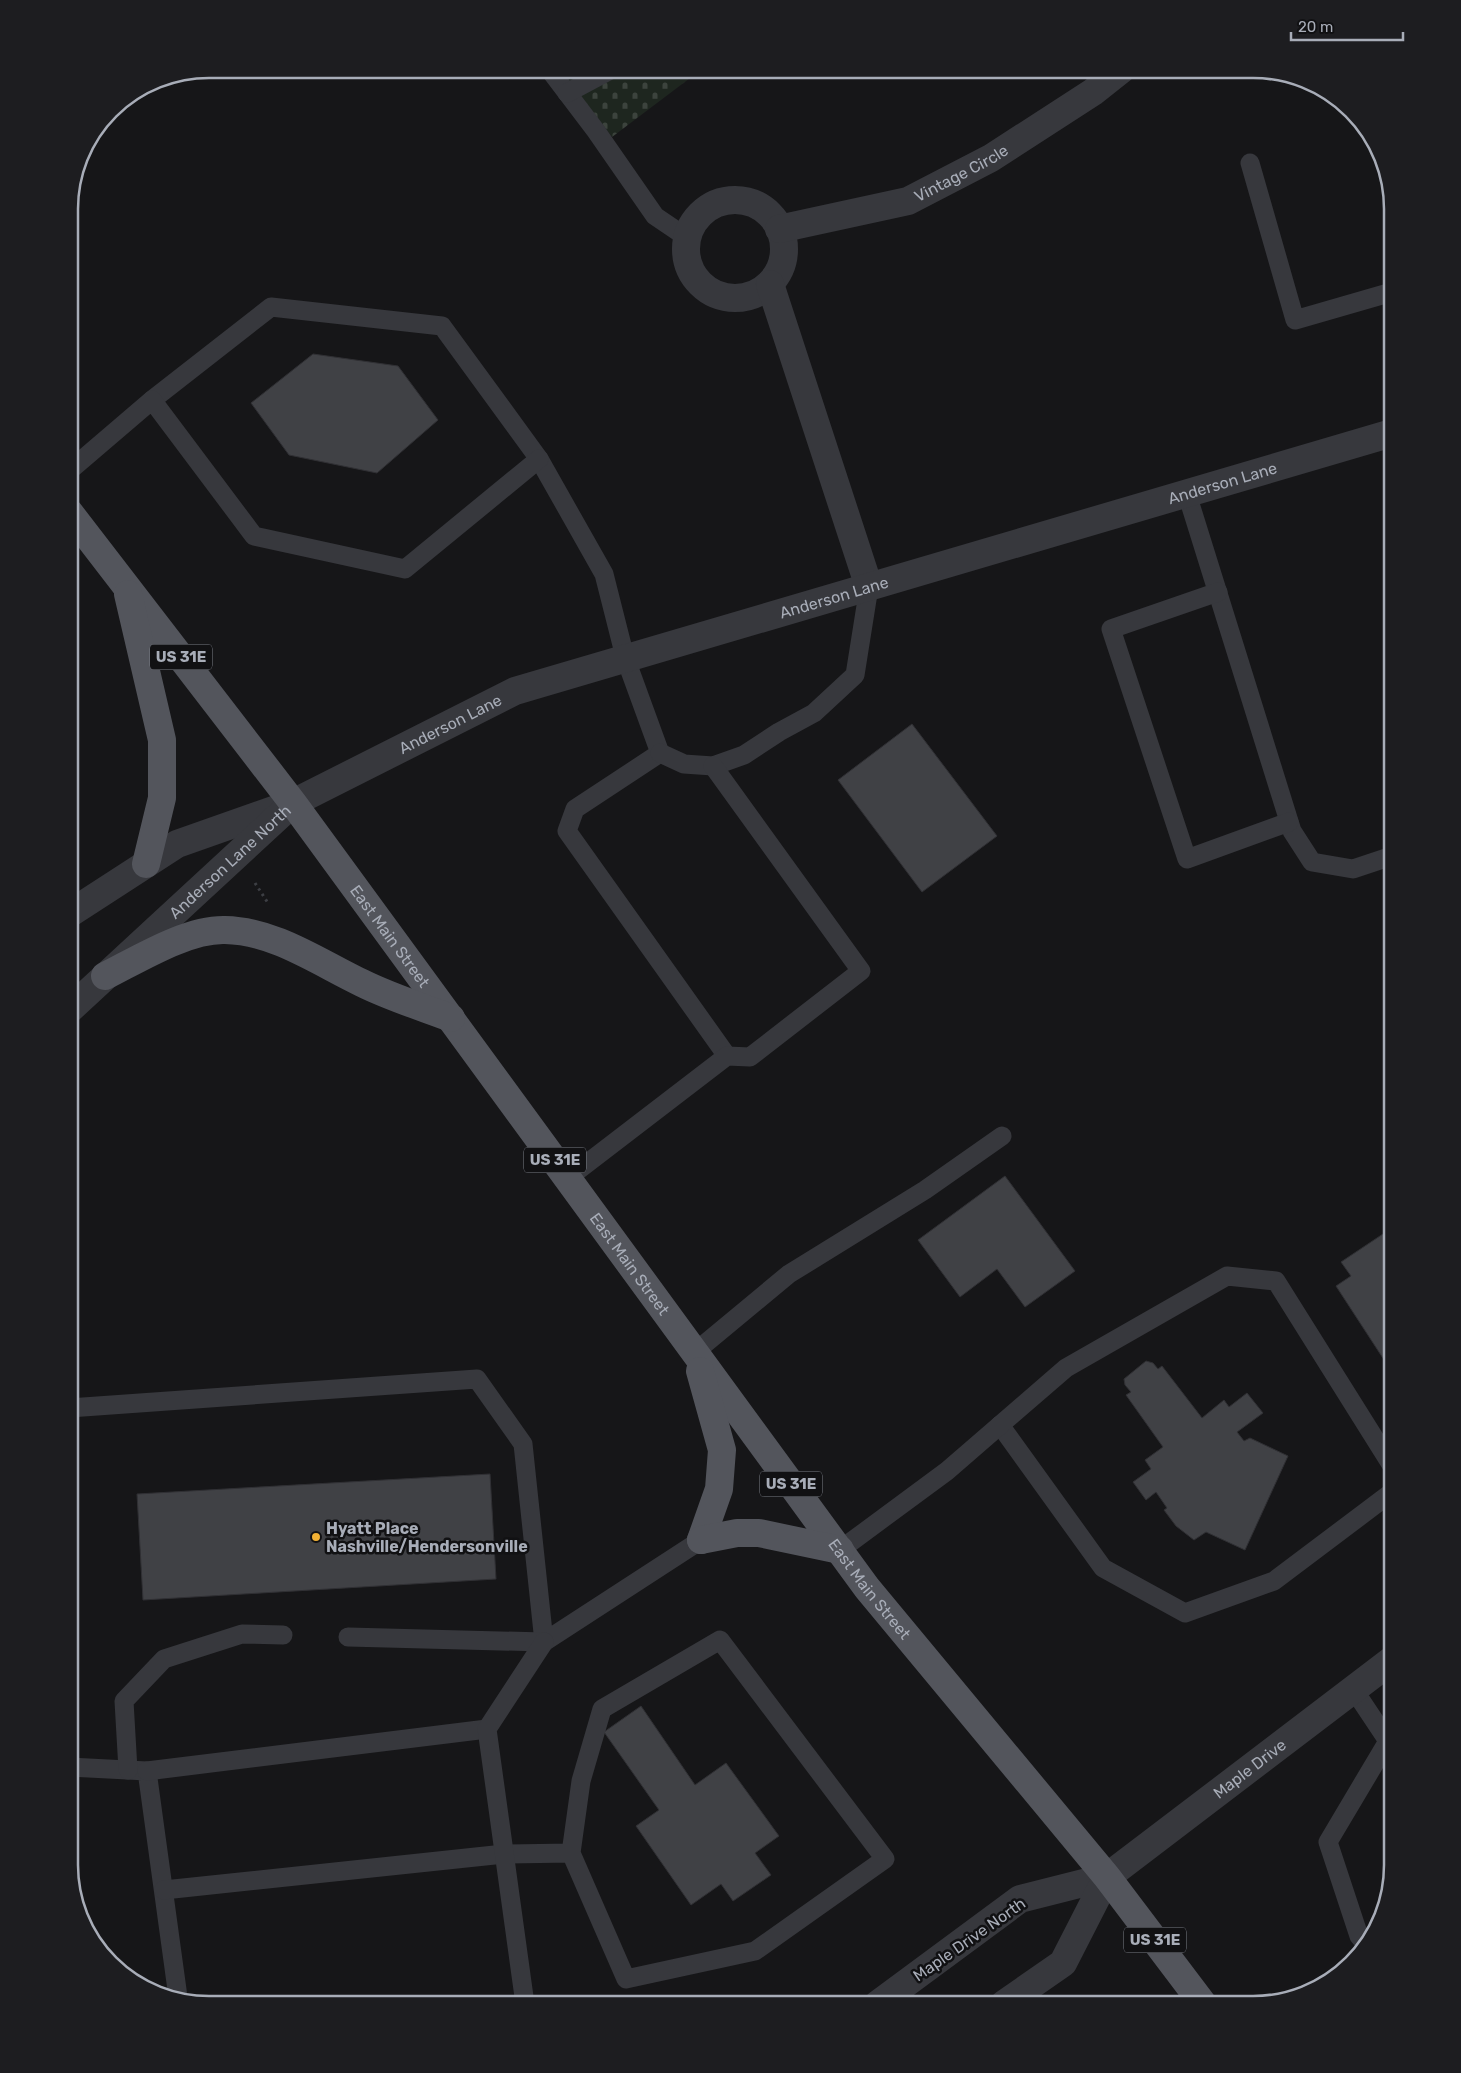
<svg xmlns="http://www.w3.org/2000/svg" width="1461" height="2073" viewBox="0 0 1461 2073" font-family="Rubik,sans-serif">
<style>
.cemetery{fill:url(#cemetery-stones)}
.building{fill:#404145;stroke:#303034}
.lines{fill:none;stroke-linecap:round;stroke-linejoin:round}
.path{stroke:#3d3f44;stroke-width:3;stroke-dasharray:2.5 4;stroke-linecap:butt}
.service{stroke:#37383d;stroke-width:19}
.minor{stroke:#37383d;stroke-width:28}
.tertiary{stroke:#37383d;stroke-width:28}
.primary{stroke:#53555c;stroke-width:28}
.poi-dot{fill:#f2b134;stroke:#111113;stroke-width:2}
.labels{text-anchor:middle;stroke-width:5;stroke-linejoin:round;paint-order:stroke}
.shield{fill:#111113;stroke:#7b7e86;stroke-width:1}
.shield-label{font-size:15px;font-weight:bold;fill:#a8adb8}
.street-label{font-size:16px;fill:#a8adb8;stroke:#111113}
.poi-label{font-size:16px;font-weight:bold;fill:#a8adb8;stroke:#111113;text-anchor:start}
.rim{fill:none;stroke:#a8adb8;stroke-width:2.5}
</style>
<defs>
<pattern id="cemetery-stones" width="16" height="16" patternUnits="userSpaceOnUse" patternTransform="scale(1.25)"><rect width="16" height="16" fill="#1e261f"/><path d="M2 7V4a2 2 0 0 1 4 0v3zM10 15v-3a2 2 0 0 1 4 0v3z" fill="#3c433d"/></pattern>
</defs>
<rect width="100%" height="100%" fill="#161618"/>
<!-- cemetery -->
<polygon class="cemetery" points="560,69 702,69 612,137"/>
<!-- building -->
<g class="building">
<polygon points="313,354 398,366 438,420 377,473 289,455 251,403"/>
<polygon points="912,724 997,836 922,892 838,780"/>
<polygon points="1005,1176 1075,1271 1025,1307 997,1269 960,1297 918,1240"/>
<polygon points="1392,1228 1392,1372 1336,1286 1351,1276 1341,1262"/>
<polygon points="1146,1361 1153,1363 1158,1369 1162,1366 1202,1418 1224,1400 1229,1407 1247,1393 1263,1413 1237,1432 1244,1441 1250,1438 1288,1456 1245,1550 1206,1532 1194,1540 1176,1526 1164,1510 1167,1508 1156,1492 1146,1500 1133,1482 1151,1469 1145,1460 1163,1447 1126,1395 1131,1392 1125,1385 1124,1379"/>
<polygon points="490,1474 496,1579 143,1600 137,1494"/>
<polygon points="641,1706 695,1785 726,1763 779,1836 755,1853 771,1875 733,1901 721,1884 691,1905 636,1826 659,1810 604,1732"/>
</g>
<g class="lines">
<!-- path -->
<polyline class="path" points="255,883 268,903"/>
<!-- service -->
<g class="service">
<polyline points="549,69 596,131 655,216 686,237"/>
<polyline points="567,93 612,69"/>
<polyline points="1250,163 1295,320 1392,292"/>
<polyline points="152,400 271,307 442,326 539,459 604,574 625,657 660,753 575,809 567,831 727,1056"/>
<polyline points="69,471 152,400 254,536 405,569 539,459"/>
<polyline points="1187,494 1292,831 1312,862 1353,869 1392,856"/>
<polyline points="1218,592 1111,629 1187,859 1289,822"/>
<polyline points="660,753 684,764 713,766 744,755 779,732 814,713 855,675 869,587"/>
<polyline points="568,1178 727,1056 750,1057 861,971 713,766"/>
<polyline points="695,1352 789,1274 925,1190 1002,1136"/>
<polyline points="69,1408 477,1379 523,1444 544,1642 701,1540"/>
<polyline points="1000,1425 1103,1568 1185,1613 1274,1581 1392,1492"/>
<polyline points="840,1550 947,1471 1066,1368 1227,1276 1276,1281 1392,1466"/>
<polyline points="348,1637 544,1642"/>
<polyline points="1354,1690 1388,1741 1328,1842 1359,1936 1365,1943"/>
<polyline points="69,1767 147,1771 178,1997"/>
<polyline points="128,1770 124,1701 164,1659 242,1634 283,1635"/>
<polyline points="147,1771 487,1729"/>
<polyline points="164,1890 504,1854 571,1853 626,1979 755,1951 885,1859 720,1640 602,1709 581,1781 571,1853"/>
<polyline points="525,2004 487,1729 544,1642"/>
</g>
<!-- minor -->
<g class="minor">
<circle cx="735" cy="249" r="49"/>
<path id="s1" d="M779 229 908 201 991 158 1093 92 1122 69"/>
<polyline points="770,284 869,587"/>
<path id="s2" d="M293 803 515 691 1392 433"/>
<path id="s3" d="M1107 1877 1392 1660"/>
</g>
<!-- tertiary -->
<g class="tertiary">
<polyline points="69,914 177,844 282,807"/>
<path id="s4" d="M69 1010 293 803"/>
<polyline points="878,2004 1020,1899 1107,1877"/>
<polyline points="1004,2004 1063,1963 1107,1877"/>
</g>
<!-- primary -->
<g class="primary">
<path id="s5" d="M69 512 293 803 867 1588 1107 1877 1203 2004"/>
<polyline points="128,594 162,740 162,798 146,864"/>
<path d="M105 976C139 959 187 929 225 930 275 931 318 962 362 983 390 997 422 1007 451 1018"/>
<polyline points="700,1371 722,1450 719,1489 701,1540"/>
<polyline points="701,1540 737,1533 759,1533 840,1550"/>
</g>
</g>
<!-- markers -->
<circle class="poi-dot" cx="316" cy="1537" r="5"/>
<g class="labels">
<!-- shield labels -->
<g class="shield">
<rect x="150" y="644.5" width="62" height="25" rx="4"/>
<rect x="524" y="1147.5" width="62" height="25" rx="4"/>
<rect x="760" y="1471.5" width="62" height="25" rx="4"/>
<rect x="1124" y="1927.5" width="62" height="25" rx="4"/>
</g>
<g class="shield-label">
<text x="181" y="662">US 31E</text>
<text x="555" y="1165">US 31E</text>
<text x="791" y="1489">US 31E</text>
<text x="1155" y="1945">US 31E</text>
</g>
<!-- street labels -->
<g class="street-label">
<text dy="6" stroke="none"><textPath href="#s1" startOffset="192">Vintage Circle</textPath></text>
<text dy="6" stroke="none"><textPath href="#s2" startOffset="986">Anderson Lane</textPath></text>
<text dy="6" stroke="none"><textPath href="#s2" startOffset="581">Anderson Lane</textPath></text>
<text dy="6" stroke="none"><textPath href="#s2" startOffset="176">Anderson Lane</textPath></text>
<text dy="6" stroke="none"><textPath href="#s4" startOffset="219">Anderson Lane North</textPath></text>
<text dy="6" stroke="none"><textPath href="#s5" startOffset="532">East Main Street</textPath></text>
<text dy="6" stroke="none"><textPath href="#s5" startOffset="938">East Main Street</textPath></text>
<text dy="6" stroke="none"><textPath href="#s5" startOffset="1342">East Main Street</textPath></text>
<text dy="6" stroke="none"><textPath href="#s3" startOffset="179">Maple Drive</textPath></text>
<text transform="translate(969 1939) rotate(-35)" y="6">Maple Drive North</text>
</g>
<!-- poi labels -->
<g class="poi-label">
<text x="326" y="1534">Hyatt Place<tspan x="326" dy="18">Nashville/Hendersonville</tspan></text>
</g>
</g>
<!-- crop -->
<path d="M0 0H1461V2073H0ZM209 78H1253A131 131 0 0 1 1384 209V1865A131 131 0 0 1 1253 1996H209A131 131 0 0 1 78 1865V209A131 131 0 0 1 209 78Z" fill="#1d1d20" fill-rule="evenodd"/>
<path class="rim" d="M209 78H1253A131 131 0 0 1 1384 209V1865A131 131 0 0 1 1253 1996H209A131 131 0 0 1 78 1865V209A131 131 0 0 1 209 78Z"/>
<!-- scale -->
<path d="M1291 32v8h112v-8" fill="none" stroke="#a8adb8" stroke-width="2.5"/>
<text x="1298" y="32" font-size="15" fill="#a8adb8" stroke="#111113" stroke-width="4" paint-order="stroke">20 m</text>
</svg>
